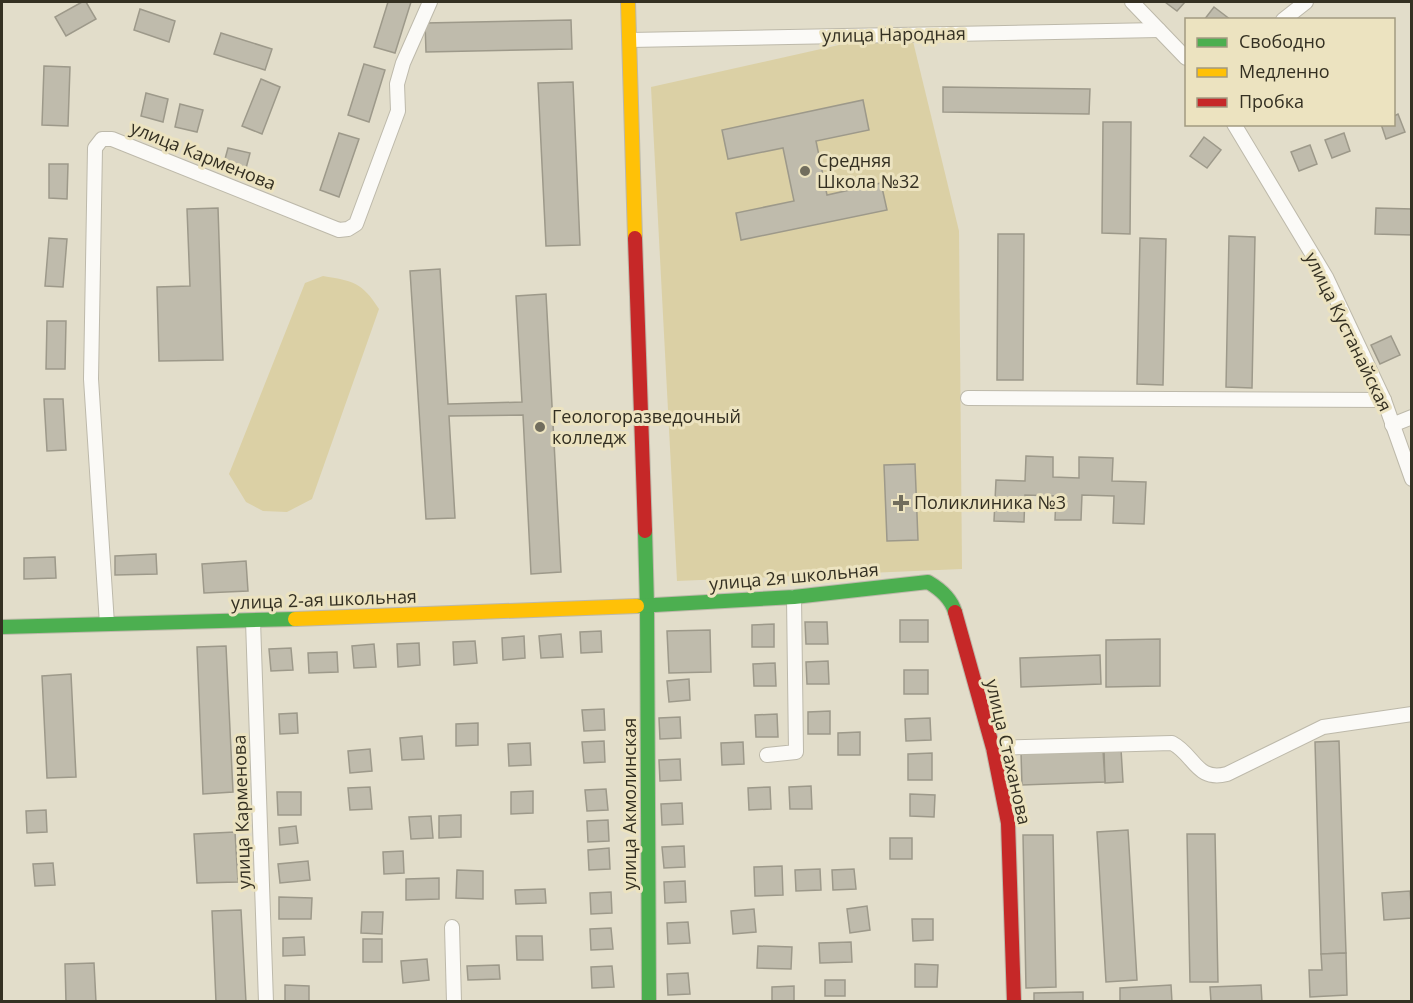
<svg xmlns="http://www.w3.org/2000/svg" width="1413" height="1003" viewBox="0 0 1413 1003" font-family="'Open Sans',sans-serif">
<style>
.green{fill:#dbd0a5}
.building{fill:#bfbbac;stroke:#9d998a;stroke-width:1.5}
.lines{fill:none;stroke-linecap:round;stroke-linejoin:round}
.street-casing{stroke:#bdb9aa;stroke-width:16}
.fast-casing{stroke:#bdb9aa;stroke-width:16}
.slow-casing{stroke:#bdb9aa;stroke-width:16}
.jam-casing{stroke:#bdb9aa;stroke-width:16}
.street{stroke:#fbfaf7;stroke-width:14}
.fast{stroke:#4caf50;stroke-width:14}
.slow{stroke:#ffc107;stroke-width:14}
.jam{stroke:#c62828;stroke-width:14}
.poi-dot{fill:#716d5d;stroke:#ece3c0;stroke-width:2}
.labels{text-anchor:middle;stroke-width:6;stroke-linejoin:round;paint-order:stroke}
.street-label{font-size:18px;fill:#343022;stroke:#ece3c0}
.poi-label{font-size:18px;fill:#343022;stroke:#ece3c0;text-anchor:start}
</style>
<rect width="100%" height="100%" fill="#e2ddca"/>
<!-- green -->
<g class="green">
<polygon points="910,29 959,231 962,569 677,581 651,87"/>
<path d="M323 276C353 281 362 282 379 309L312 499 287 512 263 511 246 502 229 474 305 283Z"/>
</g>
<!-- building -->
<g class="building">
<polygon points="82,2 86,2 96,19 66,36 55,17"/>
<polygon points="388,2 411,2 395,53 374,47"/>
<polygon points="1165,2 1185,2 1177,11"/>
<polygon points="1214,7 1231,20 1204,20"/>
<polygon points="140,9 175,21 169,42 134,30"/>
<polygon points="571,20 572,49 426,52 425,23"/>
<polygon points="221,33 272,49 265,70 214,54"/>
<polygon points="364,64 385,70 369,122 348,115"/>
<polygon points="44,66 70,67 68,126 42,125"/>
<polygon points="261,79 280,87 262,134 242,126"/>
<polygon points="573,82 580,245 546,246 538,83"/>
<polygon points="943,87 1090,89 1089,114 943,112"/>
<polygon points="146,93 168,99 163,122 141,116"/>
<polygon points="863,100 869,130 816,141 827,195 881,183 887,210 741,240 736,213 794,201 783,148 728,159 722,130"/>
<polygon points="180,104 203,110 197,132 175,127"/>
<polygon points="1398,114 1405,132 1386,139 1381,124 1394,124 1394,116"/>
<polygon points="1103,122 1131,122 1130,234 1102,233"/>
<polygon points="339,133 359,139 339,197 320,190"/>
<polygon points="1344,133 1350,151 1332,158 1325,140"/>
<polygon points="1204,137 1221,150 1207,168 1190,156"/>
<polygon points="1310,145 1317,164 1299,171 1291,152"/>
<polygon points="228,148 250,153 244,176 222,170"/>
<polygon points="49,164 68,164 67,199 49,198"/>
<polygon points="218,208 223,360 159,361 157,287 190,286 187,209"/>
<polygon points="1376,208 1412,209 1412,235 1375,234"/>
<polygon points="998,234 1024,234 1023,380 997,380"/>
<polygon points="1229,236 1255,237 1252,388 1226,387"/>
<polygon points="49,238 67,239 63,287 45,286"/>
<polygon points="1140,238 1166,239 1163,385 1137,384"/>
<polygon points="440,269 448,404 522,402 516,296 546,294 561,572 531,574 523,415 449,416 455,518 426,519 410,271"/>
<polygon points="47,321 66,321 65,369 46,369"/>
<polygon points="1391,336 1400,355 1380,364 1371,345"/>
<polygon points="44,399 63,399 66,450 47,451"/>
<polygon points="1026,456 1053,457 1053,477 1079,478 1079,457 1113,458 1112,481 1146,482 1144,524 1113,523 1114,496 1082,495 1081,520 1055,520 1056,496 1025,495 1024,522 994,521 996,480 1025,481"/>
<polygon points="915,464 918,540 887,541 884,465"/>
<polygon points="156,554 157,574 115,575 115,556"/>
<polygon points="55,557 56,578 24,579 24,558"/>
<polygon points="246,561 248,591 204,593 202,564"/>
<rect x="900" y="620" width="28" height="22"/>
<polygon points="805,622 827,622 828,644 806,644"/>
<polygon points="774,624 774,647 752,647 752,625"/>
<polygon points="710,630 711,672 669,673 667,631"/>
<polygon points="601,631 602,652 581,653 580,632"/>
<polygon points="561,634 563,657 541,658 539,636"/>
<polygon points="524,636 525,658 503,660 502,638"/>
<polygon points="1160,639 1160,686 1106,687 1106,640"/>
<polygon points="475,641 477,663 454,665 453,642"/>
<polygon points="419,643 420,665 398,667 397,644"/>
<polygon points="374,644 376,667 354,668 352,646"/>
<polygon points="226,646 233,792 203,794 197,647"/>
<polygon points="291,648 293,670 271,671 269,649"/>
<polygon points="337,652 338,672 309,673 308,653"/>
<polygon points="1100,655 1101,684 1021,687 1020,658"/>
<polygon points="828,661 829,684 807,684 806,662"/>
<polygon points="775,663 776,686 754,686 753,664"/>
<rect x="904" y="670" width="24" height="24"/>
<polygon points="71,674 76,777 47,778 42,676"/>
<polygon points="689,679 690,700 669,702 667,681"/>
<polygon points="604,709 605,730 584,731 582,710"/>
<polygon points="830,711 830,734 808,734 808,712"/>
<polygon points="297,713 298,733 280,734 279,714"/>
<polygon points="777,714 778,737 756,737 755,715"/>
<polygon points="680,717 681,738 660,739 659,718"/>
<polygon points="930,718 931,740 906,741 905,719"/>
<polygon points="478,723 478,745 456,746 456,724"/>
<polygon points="860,732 860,755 838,755 838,733"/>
<polygon points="422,736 424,759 402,760 400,738"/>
<polygon points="604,741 605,762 584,763 582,742"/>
<polygon points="1339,741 1346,953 1321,954 1315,742"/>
<polygon points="743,742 744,764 722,765 721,743"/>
<polygon points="530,743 531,765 509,766 508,744"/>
<polygon points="370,749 372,771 350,773 348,751"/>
<polygon points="1121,749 1123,782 1105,783 1104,750"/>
<polygon points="1103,750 1105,782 1022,785 1021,753"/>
<polygon points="932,753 932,780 908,780 908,754"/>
<polygon points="680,759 681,780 660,781 659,760"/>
<polygon points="811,786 812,809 790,809 789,787"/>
<polygon points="370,787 372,809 350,810 348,788"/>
<polygon points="770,787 771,809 749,810 748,788"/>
<polygon points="606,789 608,810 587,811 585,790"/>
<polygon points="533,791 533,813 511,814 511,792"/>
<polygon points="277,792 301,792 301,815 278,815"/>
<polygon points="910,794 935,795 934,817 910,816"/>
<polygon points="682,803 683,824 662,825 661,804"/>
<polygon points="46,810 47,832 27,833 26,811"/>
<polygon points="461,815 461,837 439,838 439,816"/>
<polygon points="431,816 433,838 411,839 409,817"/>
<polygon points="608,820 609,841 588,842 587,821"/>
<polygon points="296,826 298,843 280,845 279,828"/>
<polygon points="1128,830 1137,980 1106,982 1097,832"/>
<polygon points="235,832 238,882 197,883 194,834"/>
<polygon points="1187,834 1215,834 1218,982 1190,982"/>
<polygon points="1023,835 1053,835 1056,987 1026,988"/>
<rect x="890" y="838" width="22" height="21"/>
<polygon points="684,846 685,867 664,868 662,847"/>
<polygon points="609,848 610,869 589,870 588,850"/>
<polygon points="403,851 404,873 384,874 383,852"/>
<polygon points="308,861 310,880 280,883 278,864"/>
<polygon points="53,863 55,885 35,886 33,864"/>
<polygon points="782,866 783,895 755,896 754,867"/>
<polygon points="820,869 821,890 796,891 795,870"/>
<polygon points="854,869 856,889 833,890 832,870"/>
<polygon points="457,870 483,871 483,899 456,898"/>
<polygon points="439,878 439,899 406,900 406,879"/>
<polygon points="685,881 686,902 665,903 664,882"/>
<polygon points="545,889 546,903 516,904 515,890"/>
<polygon points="1410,891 1412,918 1384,920 1382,893"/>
<polygon points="611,892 612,913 591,914 590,893"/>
<polygon points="279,897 312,898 311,919 279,919"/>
<polygon points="867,906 870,930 850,933 847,909"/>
<polygon points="754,909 756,932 733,934 731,911"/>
<polygon points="241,910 246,1002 216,1002 212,911"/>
<polygon points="362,912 383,912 382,934 361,933"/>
<polygon points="912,919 933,919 933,940 913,941"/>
<polygon points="688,922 690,943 668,944 667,923"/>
<polygon points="611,928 613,949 591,950 590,929"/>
<polygon points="516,936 542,936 543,960 517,960"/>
<polygon points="304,937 305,955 283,956 283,938"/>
<rect x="363" y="939" width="19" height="23"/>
<polygon points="851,942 852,962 820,963 819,943"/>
<polygon points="758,946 792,947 791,969 757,968"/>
<polygon points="1346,953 1347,995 1310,997 1309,970 1322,970 1321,954"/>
<polygon points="427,959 429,980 403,983 401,961"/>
<polygon points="94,963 96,1002 66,1002 65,964"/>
<polygon points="915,964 938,965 937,987 915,987"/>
<polygon points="499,965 500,979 468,980 467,966"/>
<polygon points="612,966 614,987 592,988 591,967"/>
<polygon points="688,973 690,994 668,995 667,974"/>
<rect x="825" y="980" width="20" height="16"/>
<polygon points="285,985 309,986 309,1002 285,1002"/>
<polygon points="1171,985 1172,1002 1120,1002 1120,988"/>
<polygon points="1261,985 1262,1002 1211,1002 1210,987"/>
<polygon points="794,986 794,1002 772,1002 772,987"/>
<polygon points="1083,992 1083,1002 1034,1002 1034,993"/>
</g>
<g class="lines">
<!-- street casing -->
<g class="street-casing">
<g id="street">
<polyline points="1132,2 1186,58"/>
<polyline points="1283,20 1306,2"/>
<polyline points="630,40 1159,30"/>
<polyline points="1234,124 1326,277 1384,400 1412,479"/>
<polyline points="968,398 1384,400"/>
<polyline points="1392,425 1412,417"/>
<polyline points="253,621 266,1002"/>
<polyline points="107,624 91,379 95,148 102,139 112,139 339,230 348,229 356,224 398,111 397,84 403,63 430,2"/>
<path d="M993 748 1172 743C1195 755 1196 782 1227 774L1323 727 1412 714"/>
<polyline points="767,755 796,752 794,597"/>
<polyline points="452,927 454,1002"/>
</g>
</g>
<!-- fast casing -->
<g class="fast-casing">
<g id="fast">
<polyline points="645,531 647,606 649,1002"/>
<path d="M637 606 794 597 928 582C940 589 951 598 955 612"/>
<polyline points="2,627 295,619"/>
</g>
</g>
<!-- slow casing -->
<g class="slow-casing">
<g id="slow">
<polyline points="628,2 635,238"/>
<polyline points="295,619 637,606"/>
</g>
</g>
<!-- jam casing -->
<g class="jam-casing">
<g id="jam">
<polyline points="635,238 645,531"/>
<polyline points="955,612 993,748 1008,823 1014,1002"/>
</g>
</g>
<!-- street -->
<use href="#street" class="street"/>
<!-- fast -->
<use href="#fast" class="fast"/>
<!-- slow -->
<use href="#slow" class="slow"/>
<!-- jam -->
<use href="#jam" class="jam"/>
</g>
<!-- markers -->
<g class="poi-dot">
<circle cx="805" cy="171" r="6"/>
<circle cx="540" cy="427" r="6"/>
<path d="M898 494h6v6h6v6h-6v6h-6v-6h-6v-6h6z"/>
</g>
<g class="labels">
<!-- street labels -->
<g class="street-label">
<text transform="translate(894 35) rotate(-1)" y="6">улица Народная</text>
<text transform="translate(203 156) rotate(22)" y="6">улица Карменова</text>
<text transform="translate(1348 332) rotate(64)" y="6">улица Кустанайская</text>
<text transform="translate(794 577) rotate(-5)" y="6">улица 2я школьная</text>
<text transform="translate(324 600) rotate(-2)" y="6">улица 2-ая школьная</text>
<text transform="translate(1008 752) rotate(77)" y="6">улица Стаханова</text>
<text transform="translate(630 804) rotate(-90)" y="6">улица Акмолинская</text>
<text transform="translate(242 812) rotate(-92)" y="6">улица Карменова</text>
</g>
<!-- poi labels -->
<g class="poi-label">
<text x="817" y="167">Средняя<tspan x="817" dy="21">Школа №32</tspan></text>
<text x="552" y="423">Геологоразведочный<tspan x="552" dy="21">колледж</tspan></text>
<text x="914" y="509">Поликлиника №3</text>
</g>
</g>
<!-- border -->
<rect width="1413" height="1003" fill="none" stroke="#343022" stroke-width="6"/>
<!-- legend -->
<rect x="1185" y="18" width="210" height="108" fill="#ece3c0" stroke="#a29b81" stroke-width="1.5"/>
<rect x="1197" y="38" width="30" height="9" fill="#4caf50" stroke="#a29b81" stroke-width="1.5"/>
<text x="1239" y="48" font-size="18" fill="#343022">Свободно</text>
<rect x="1197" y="68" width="30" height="9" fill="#ffc107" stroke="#a29b81" stroke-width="1.5"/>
<text x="1239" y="78" font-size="18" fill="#343022">Медленно</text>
<rect x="1197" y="98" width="30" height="9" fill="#c62828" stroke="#a29b81" stroke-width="1.5"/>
<text x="1239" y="108" font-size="18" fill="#343022">Пробка</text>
</svg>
